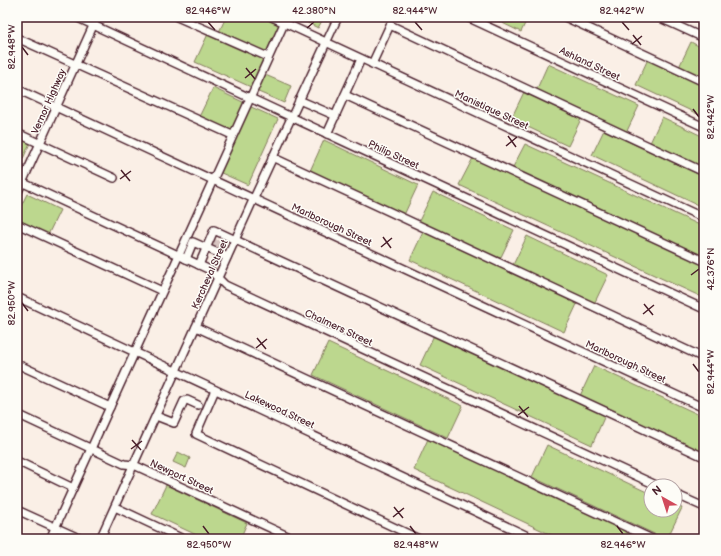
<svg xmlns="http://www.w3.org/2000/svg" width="721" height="556" viewBox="0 0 721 556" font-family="'Balsamiq Sans',sans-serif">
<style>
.green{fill:#bcd78e;stroke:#837b5c}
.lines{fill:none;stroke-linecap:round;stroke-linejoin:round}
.minor-tunnel{stroke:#d7c5c1;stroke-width:7;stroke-dasharray:7 3.5;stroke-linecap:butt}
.minor-casing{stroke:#4a1f2b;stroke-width:10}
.minor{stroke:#fdfcf7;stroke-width:7}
.ticks{fill:none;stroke:#4a1f2b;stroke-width:1.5}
.labels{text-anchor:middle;stroke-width:3;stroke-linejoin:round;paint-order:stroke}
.street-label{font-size:10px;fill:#4a1f2b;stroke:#fdfcf7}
.neatline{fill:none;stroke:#4a1f2b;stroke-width:1.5}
.ticks-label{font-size:10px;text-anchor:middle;fill:#4a1f2b}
</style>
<rect width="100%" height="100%" fill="#faefe6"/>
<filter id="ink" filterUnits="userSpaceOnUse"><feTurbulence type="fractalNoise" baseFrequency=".025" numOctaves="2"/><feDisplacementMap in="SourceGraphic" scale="8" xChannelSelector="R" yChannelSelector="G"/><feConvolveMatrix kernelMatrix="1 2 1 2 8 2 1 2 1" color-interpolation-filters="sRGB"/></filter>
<g filter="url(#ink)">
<!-- green -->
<g class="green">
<polygon points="226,17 261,17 279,25 266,53 219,32"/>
<polygon points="296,17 324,17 318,28"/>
<polygon points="490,17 528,17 521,32"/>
<polygon points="208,34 264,59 251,87 195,62"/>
<polygon points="691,42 704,49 704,79 679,67"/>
<polygon points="648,59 704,85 704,117 636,85"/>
<polygon points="548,64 639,106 626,133 536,91"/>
<polygon points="263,74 291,86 284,103 256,91"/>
<polygon points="213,88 245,103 231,132 199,117"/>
<polygon points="524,92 581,119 568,146 511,119"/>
<polygon points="249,106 278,119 248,185 219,172"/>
<polygon points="662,117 704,137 704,168 650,143"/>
<polygon points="604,130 704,177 704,208 592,155"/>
<polygon points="17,137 30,143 18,170 17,170"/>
<polygon points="324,140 418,185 404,215 310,171"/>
<polygon points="525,144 704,227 704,259 512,169"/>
<polygon points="473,158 704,263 704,298 459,185"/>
<polygon points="433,192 514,230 500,259 419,221"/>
<polygon points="27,194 60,210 46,239 17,225 17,214"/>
<polygon points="424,230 578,302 564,332 410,260"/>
<polygon points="527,236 608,275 594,304 513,265"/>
<polygon points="435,333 606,413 592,445 420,365"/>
<polygon points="328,343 463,406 448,438 313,375"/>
<polygon points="594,366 704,417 704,455 579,398"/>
<polygon points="428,439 643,539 560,539 414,470"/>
<polygon points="547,445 651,494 651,510 675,510 675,505 682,508 667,539 665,539 532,477"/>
<polygon points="178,452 190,458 186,468 173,462"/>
<polygon points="166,485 247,523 240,539 205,539 152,514"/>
</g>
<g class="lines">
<!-- minor-tunnel -->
<polyline class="minor-tunnel" points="216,247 220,238"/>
<!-- minor casing -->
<g class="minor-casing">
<g id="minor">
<polyline points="76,17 704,309"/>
<polyline points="177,17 268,57"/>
<polyline points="272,17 704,218"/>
<polyline points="467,17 704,127"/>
<polyline points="565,17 704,82"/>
<polyline points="658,17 704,38"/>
<polyline points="17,38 232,135"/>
<polyline points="372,64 390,25 704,172"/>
<polyline points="17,89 704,408"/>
<polyline points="345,95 704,261"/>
<polyline points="299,100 336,116"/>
<polyline points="17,133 114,178"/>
<polyline points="327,134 361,59"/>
<polyline points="272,157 704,358"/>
<polyline points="17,180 210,270 225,285 658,486"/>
<polyline points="17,194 97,17"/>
<polyline points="17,224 162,291"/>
<polyline points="186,259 193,242 227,257"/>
<polyline points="199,265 214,230 704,457"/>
<polyline points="17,297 534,539"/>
<polyline points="196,327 652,539"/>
<polyline points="17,364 110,407"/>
<polyline points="215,390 196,434 419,539"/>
<polyline points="17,414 124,464 134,465 294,539"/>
<polyline points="156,416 174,423 184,401 187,400 198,405"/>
<polyline points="17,461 73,488"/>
<polyline points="675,494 704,507"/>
<polyline points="115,507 183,539"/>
<polyline points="17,510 81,539"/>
<polyline points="50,539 287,17"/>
<polyline points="100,539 254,198 338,17"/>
</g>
</g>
<!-- minor -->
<use href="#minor" class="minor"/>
</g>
</g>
<!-- ticks -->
<path class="ticks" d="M208 22 215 30M415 22 422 30M622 22 629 30M307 28 314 22M633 35 641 45M632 44 642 36M22 47 28 55M246 68 255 79M245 78 256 69M693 109 699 117M508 136 516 147M506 146 517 137M121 170 130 181M120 179 131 171M383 237 391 248M381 247 392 238M691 275 699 269M22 303 28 311M644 304 653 315M643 314 654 305M257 338 266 349M256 348 267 339M693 364 699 372M519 406 528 417M518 415 529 407M132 440 141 450M131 449 142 441M394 507 403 518M393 517 404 508M203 526 209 534M410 526 416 534M617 526 623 534"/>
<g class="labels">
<!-- street labels -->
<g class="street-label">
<text transform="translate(590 63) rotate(25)" y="4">Ashland Street</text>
<text transform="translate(48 101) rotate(-66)" y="4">Vernor Highway</text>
<text transform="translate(492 109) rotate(25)" y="4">Manistique Street</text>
<text transform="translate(394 154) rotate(25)" y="4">Philip Street</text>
<text transform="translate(332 224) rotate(25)" y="4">Marlborough Street</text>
<text transform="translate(209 274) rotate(-66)" y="4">Kercheval Street</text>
<text transform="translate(339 327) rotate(25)" y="4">Chalmers Street</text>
<text transform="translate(626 361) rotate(25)" y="4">Marlborough Street</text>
<text transform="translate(280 409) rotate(25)" y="4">Lakewood Street</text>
<text transform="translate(182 476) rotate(25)" y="4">Newport Street</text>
</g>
</g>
<!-- margin -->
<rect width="721" height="556" fill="none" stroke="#fdfcf7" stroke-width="44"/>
<!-- north arrow -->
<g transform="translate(663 498) rotate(321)"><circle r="19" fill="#fdfcf7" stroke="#b5a4a5"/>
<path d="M0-3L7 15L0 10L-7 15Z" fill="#d1495b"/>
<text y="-6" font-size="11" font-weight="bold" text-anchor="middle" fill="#4a1f2b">N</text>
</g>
<rect x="22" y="22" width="677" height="512" class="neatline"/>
<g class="ticks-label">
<text x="208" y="14">82.946°W</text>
<text x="314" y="14">42.380°N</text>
<text x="415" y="14">82.944°W</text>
<text x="622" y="14">82.942°W</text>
<text transform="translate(11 47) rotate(-90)" y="4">82.948°W</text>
<text transform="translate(710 117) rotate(-90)" y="4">82.942°W</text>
<text transform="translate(710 269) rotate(-90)" y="4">42.376°N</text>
<text transform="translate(11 303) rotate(-90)" y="4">82.950°W</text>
<text transform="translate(710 372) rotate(-90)" y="4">82.944°W</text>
<text x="209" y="548">82.950°W</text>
<text x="416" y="548">82.948°W</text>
<text x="623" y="548">82.946°W</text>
</g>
</svg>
